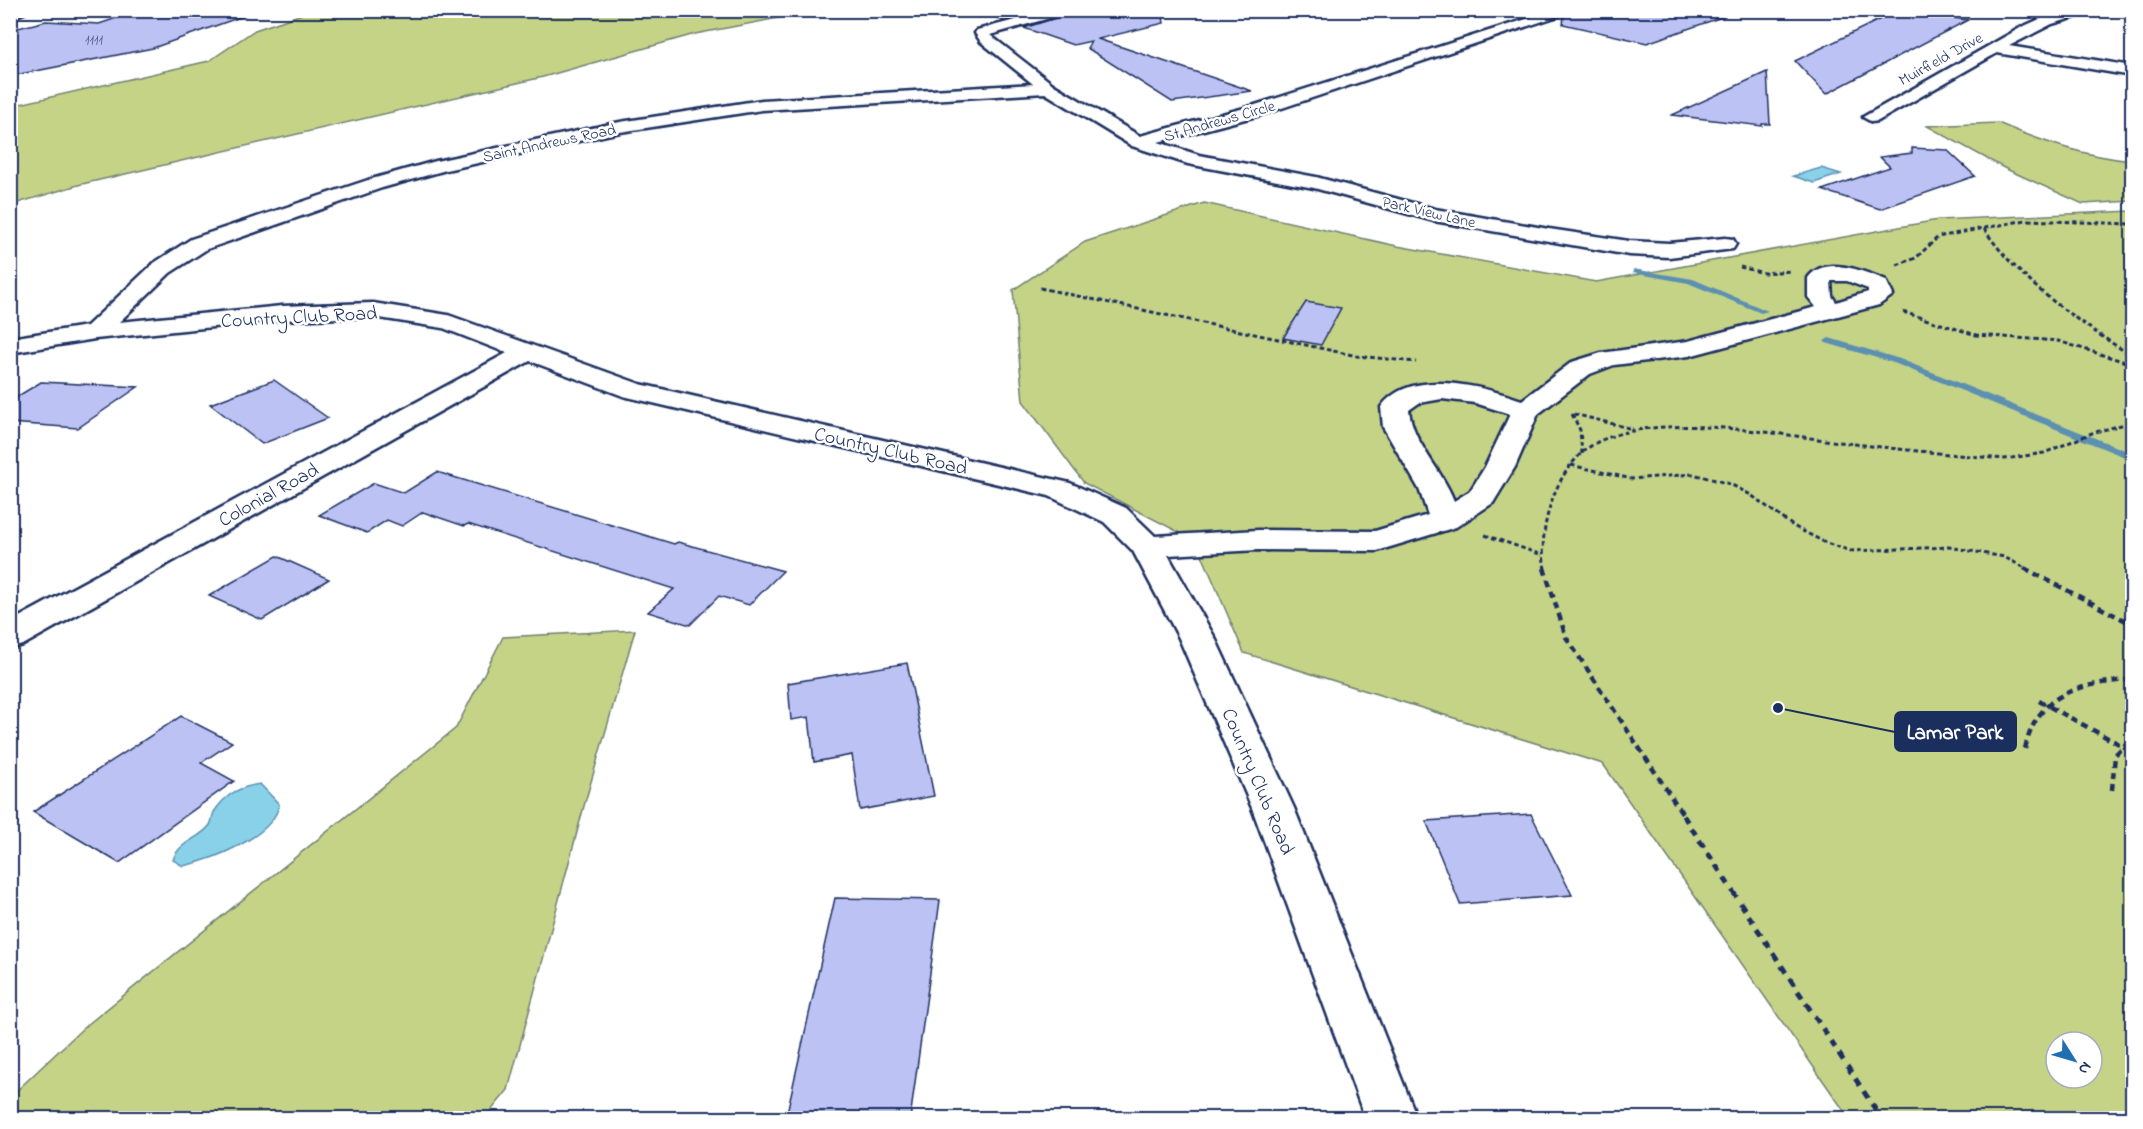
<svg xmlns="http://www.w3.org/2000/svg" width="2143" height="1129" viewBox="0 0 2143 1129" font-family="'Indie Flower',sans-serif">
<style>
.green{fill:#c5d387;stroke:#708172;stroke-width:1.5;fill-rule:evenodd}
.water{fill:#88d1e9;stroke:#5c90b1;stroke-width:1.5}
.lines{fill:none;stroke-linecap:round;stroke-linejoin:round}
.stream{fill:#5c90b1;fill-rule:evenodd}
.building{fill:#bcc2f4;stroke:#1b2f5e;stroke-width:1.5}
.minor-casing{stroke:#1b2f5e;stroke-width:5}
.path-far2{stroke:#1b2f5e;stroke-width:3;stroke-dasharray:4.5 3;stroke-linecap:butt}
.path-far1{stroke:#1b2f5e;stroke-width:4.5;stroke-dasharray:7 5;stroke-linecap:butt}
.path{stroke:#1b2f5e;stroke-width:5;stroke-dasharray:8 7;stroke-linecap:butt}
.minor{fill:#fff;fill-rule:evenodd}
.labels{text-anchor:middle;stroke-width:5;stroke-linejoin:round;paint-order:stroke}
.far-number-label{font-size:14px;fill:#435484}
.far-street-label{font-size:16px;fill:#1b2f5e;stroke:#fff}
.street-label{font-size:20px;fill:#1b2f5e;stroke:#fff}
.leader{fill:none;stroke:#1b2f5e;stroke-width:2}
.callout-dot{fill:#1b2f5e;stroke:#fff;stroke-width:2}
.callout{fill:#1b2f5e;stroke:#1b2f5e;stroke-width:2}
.callout-label{font-size:21px;text-anchor:middle;font-weight:bold;fill:#fff}
</style>
<rect width="100%" height="100%" fill="#fff"/>
<filter id="ink" filterUnits="userSpaceOnUse"><feTurbulence type="fractalNoise" baseFrequency=".0167" numOctaves="2"/><feDisplacementMap in="SourceGraphic" scale="12" xChannelSelector="R" yChannelSelector="G"/><feConvolveMatrix kernelMatrix="1 2 1 2 8 2 1 2 1" color-interpolation-filters="sRGB"/></filter>
<g filter="url(#ink)">
<!-- green -->
<g class="green">
<polygon points="311,11 311,10 815,11 695,34 543,77 78,185 11,205 11,106 209,61 255,30"/>
<path d="M1998 123C2043 142 2084 156 2132 161V201L2083 204 2004 168 1927 126Z"/>
<path d="M1204 203 1397 246 1596 282 1938 220 2132 211V1118H1849L1603 764 1244 653 1196 541 1084 483 1023 401 1013 290 1085 242ZM2056 1042H2092V1078H2056Z"/>
<polygon points="635,630 584,806 508,1090 485,1118 11,1118 11,1096 82,1029 456,728 503,637"/>
</g>
<!-- water -->
<g class="water">
<polygon points="1821,168 1841,174 1814,183 1793,176"/>
<path d="M260 784 279 804C275 836 212 860 183 866L173 860C179 841 199 840 210 825 212 822 212 816 214 812 226 794 239 787 260 784Z"/>
</g>
<g class="lines">
<!-- stream -->
<g class="stream">
<polygon points="1633,269 1693,279 1768,311 1761,313 1688,283 1633,273"/>
<polygon points="1829,338 1900,359 2132,453 2132,460 1894,363 1826,343 1824,341"/>
</g>
</g>
<!-- building -->
<g class="building">
<polygon points="141,10 245,10 246,15 153,48 10,76 10,30 46,21 99,24"/>
<polygon points="990,10 1043,10 1004,21 989,15"/>
<polygon points="1080,10 1162,10 1164,23 1098,39 1252,91 1172,102 1087,48 1091,41 1073,45 1024,28"/>
<polygon points="1578,10 1724,10 1725,16 1647,43 1563,24 1564,16"/>
<polygon points="1899,10 1968,20 1826,94 1795,61"/>
<polygon points="1767,72 1770,124 1762,124 1762,126 1672,115"/>
<polygon points="1912,148 1947,150 1975,176 1880,209 1822,190 1890,167 1880,157 1912,153"/>
<polygon points="1306,302 1341,308 1321,345 1283,338"/>
<polygon points="274,380 328,418 262,444 210,404"/>
<polygon points="41,382 138,387 78,428 10,423 10,401"/>
<polygon points="437,472 674,544 678,542 783,571 749,605 719,596 690,625 648,612 674,589 468,524 464,526 423,512 402,526 387,520 367,533 319,515 374,483 404,493"/>
<polygon points="277,556 329,579 262,620 209,596"/>
<polygon points="907,663 934,796 860,810 852,755 814,762 809,717 791,720 788,683"/>
<polygon points="181,716 232,742 201,763 234,781 119,863 33,812"/>
<polygon points="1531,814 1572,895 1460,904 1426,821"/>
<polygon points="835,898 940,900 910,1119 786,1117"/>
</g>
<g class="lines">
<!-- minor casing -->
<g class="minor-casing">
<g id="minor">
<polygon points="10,10 31,10 10,19"/>
<path d="M1054 10H1078L990 35 1054 85 1140 136 1252 106 1555 10H1576L1264 114 1158 142 1199 155 1316 177 1435 209 1549 229 1629 241 1669 243 1725 238 1733 239 1736 244 1733 249 1669 257 1629 255 1434 221 1314 188 1188 164 1132 146 1045 93 762 110 620 132 446 170 382 188 207 249 170 273 119 322 282 306 373 303 448 315 640 384 1070 483 1126 508 1155 536 1258 530 1375 531 1428 515 1419 489 1383 427 1381 407C1410 366 1484 387 1522 400L1572 362 1601 353 1688 341 1816 307 1808 297V278C1824 254 1866 272 1886 280L1893 295 1879 305 1689 356 1614 365 1590 374 1538 414 1515 467 1493 503 1456 527 1377 551 1258 550 1168 555 1215 638 1294 808 1417 1118H1365L1252 808 1179 638 1133 551 1104 522 1049 496 623 396 530 361 23 645 10 649V622L507 353 443 328 373 317 282 320 95 339 10 353V338L87 326 154 263 191 239 368 180 436 161 620 122 762 100 1033 84 981 42 975 33 977 30ZM1831 281H1847L1868 289V292L1836 302 1832 296ZM1442 399 1475 403 1510 414 1485 467 1470 491 1454 501C1442 469 1413 444 1409 410L1419 403Z"/>
<polygon points="2075,10 2100,10 2052,24 2009,46 2132,66 2132,76 1997,53 1878,121 1872,122 1863,117 2022,27 2042,18"/>
</g>
</g>
<!-- path-far2 -->
<g class="path-far2">
<path d="M1984 229C2022 284 2076 320 2132 356"/>
<polyline points="1897,265 1916,258 1938,237 2026,220 2132,224"/>
<polyline points="1740,267 1764,273 1791,271"/>
<polyline points="1040,288 1357,356 1416,362"/>
<polyline points="1903,312 1976,335 2058,341 2132,364"/>
<polyline points="1572,414 1580,430 1582,454"/>
<polyline points="1574,414 1633,429"/>
<polyline points="1571,465 1632,479 1693,474 1730,484 1751,495 1793,526 1826,543 1851,551 1949,547 2004,557 2027,569"/>
<polyline points="1485,535 1542,555"/>
<path d="M1545 569C1537 528 1556 466 1594 444 1656 409 1786 436 1855 444 1905 450 1955 455 2005 459L2044 453 2092 433 2132 422"/>
</g>
<!-- path-far1 -->
<g class="path-far1">
<polyline points="1544,568 1566,637 1684,816"/>
<polyline points="2024,568 2132,624"/>
<polyline points="2039,701 2132,751"/>
<path d="M2025 749C2037 694 2076 685 2126 680"/>
<polyline points="2112,790 2115,755 2132,738"/>
</g>
<!-- path -->
<polyline class="path" points="1683,815 1881,1118"/>
<!-- minor -->
<use href="#minor" class="minor"/>
</g>
</g>
<g class="labels">
<!-- far-number labels -->
<g class="far-number-label">
<text x="94" y="44">1111</text>
</g>
<!-- far-street labels -->
<g class="far-street-label">
<text transform="translate(1940 58) rotate(-29)" y="6">Muirfield Drive</text>
<text transform="translate(1219 120) rotate(-16)" y="6">St Andrews Circle</text>
<text transform="translate(549 142) rotate(-12)" y="6">Saint Andrews Road</text>
<text transform="translate(1429 211) rotate(13)" y="6">Park View Lane</text>
</g>
<!-- street labels -->
<g class="street-label">
<text transform="translate(299 316) rotate(-3)" y="7">Country Club Road</text>
<text transform="translate(891 450) rotate(13)" y="7">Country Club Road</text>
<text transform="translate(268 494) rotate(-29)" y="7">Colonial Road</text>
<text transform="translate(1259 781) rotate(67)" y="7">Country Club Road</text>
</g>
</g>
<!-- callouts -->
<path class="leader" d="M1778 708L1895 732"/>
<circle class="callout-dot" cx="1778" cy="708" r="6"/>
<rect class="callout" x="1895" y="712" width="121" height="39" rx="6"/>
<g class="callout-label">
<text x="1955" y="739">Lamar Park</text>
</g>
<!-- margin -->
<rect width="2143" height="1129" fill="none" stroke="#fff" stroke-width="36"/>
<rect x="18" y="18" width="2107" height="1093" fill="none" stroke="#1b2f5e" stroke-width="2" filter="url(#ink)"/>
<!-- north arrow -->
<g transform="translate(2074 1060) rotate(127)"><circle r="28" fill="#ffffff" stroke="#a4acbf" stroke-width="1.5"/>
<path d="M0-4.5L10 22L0 15L-10 22Z" fill="#1f6fb2"/>
<text y="-9" font-size="16" font-weight="bold" text-anchor="middle" fill="#1b2f5e">N</text>
</g>
</svg>
